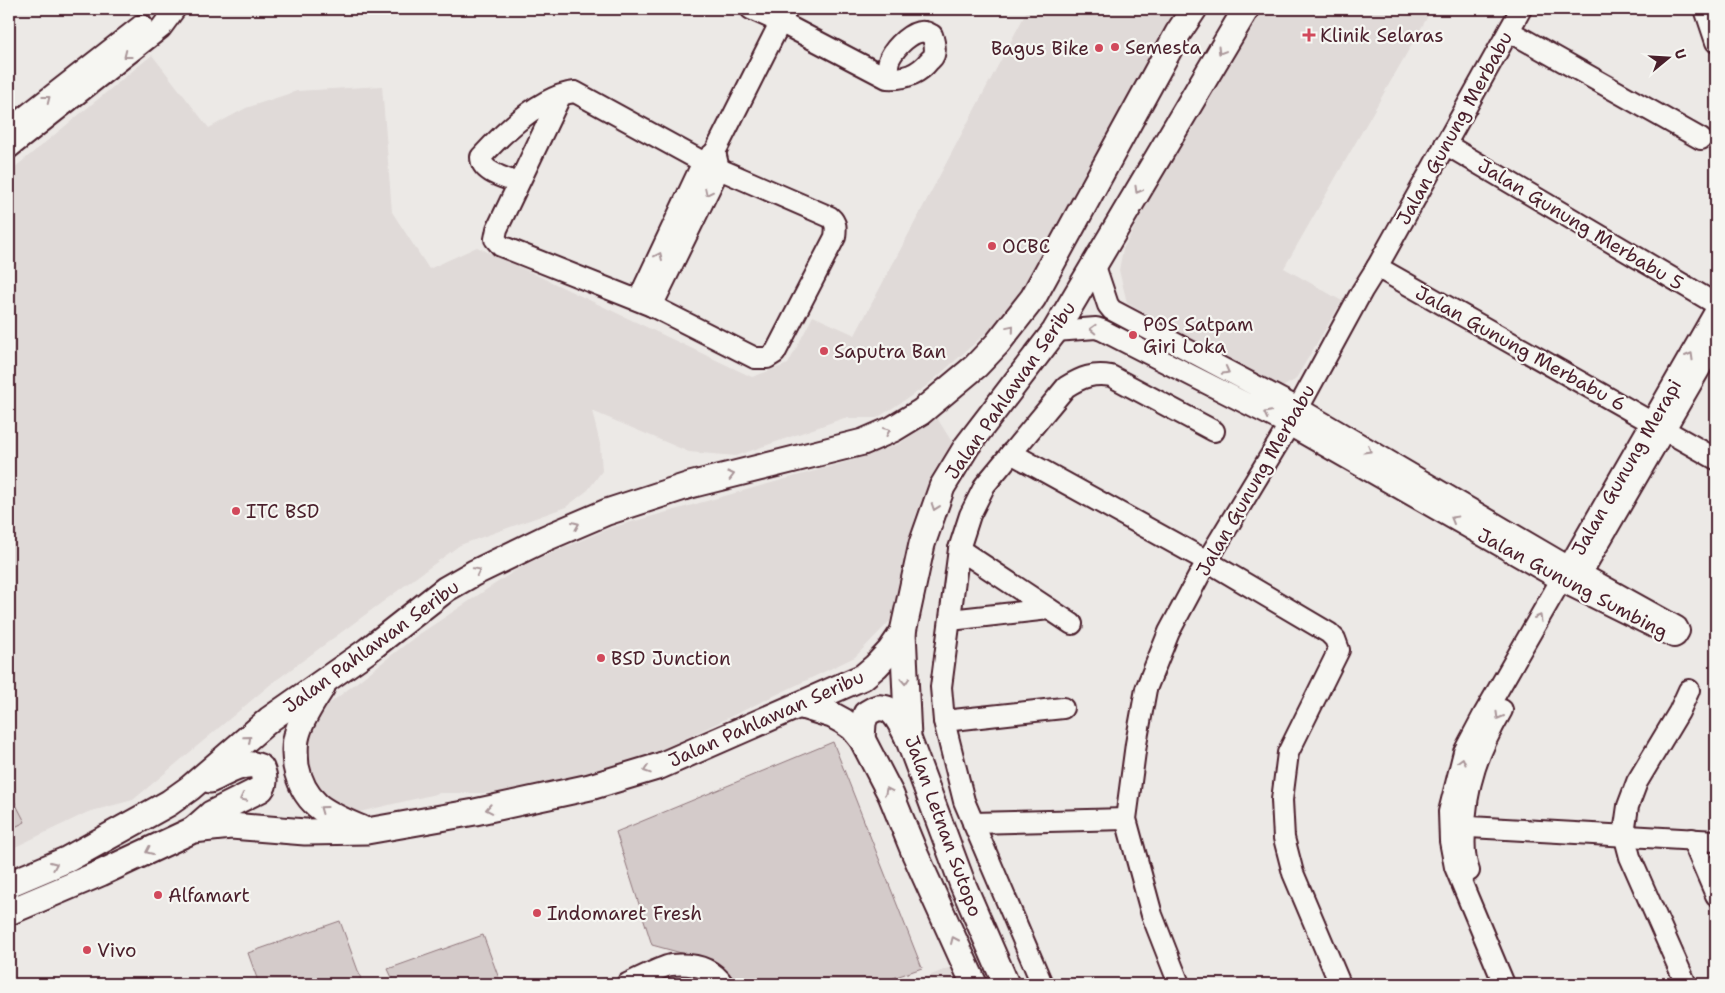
<svg xmlns="http://www.w3.org/2000/svg" width="1725" height="993" viewBox="0 0 1725 993" font-family="'Shantell Sans',sans-serif">
<style>
.built{fill:#e0dad8}
.green{fill:#d4cbca;stroke:#8f757a}
.lines{fill:none;stroke-linecap:round;stroke-linejoin:round}
.minor-casing{stroke:#4a1f2b;stroke-width:24}
.major-casing{stroke:#4a1f2b;stroke-width:29}
.minor{stroke:#f6f6f2;stroke-width:20}
.major{stroke:#f6f6f2;stroke-width:25}
.oneway{stroke:#a99598}
.poi-dot{fill:#d1495b;stroke:#f6f6f2;stroke-width:2}
.labels{text-anchor:middle;stroke-width:4.5;stroke-linejoin:round;paint-order:stroke}
.poi-label{font-size:19px;fill:#4a1f2b;stroke:#f6f6f2;text-anchor:start}
.street-label{font-size:19px;fill:#4a1f2b;stroke:#f6f6f2}
</style>
<rect width="100%" height="100%" fill="#ece9e6"/>
<filter id="ink" filterUnits="userSpaceOnUse"><feTurbulence type="fractalNoise" baseFrequency=".02" numOctaves="2"/><feDisplacementMap in="SourceGraphic" scale="10" xChannelSelector="R" yChannelSelector="G"/><feConvolveMatrix kernelMatrix="1 2 1 2 8 2 1 2 1" color-interpolation-filters="sRGB"/></filter>
<g filter="url(#ink)">
<!-- built -->
<g class="built">
<polygon points="1028,9 1178,9 1036,269 995,325 928,385 877,418 844,418 736,456 689,452 592,411 600,444 602,471 588,490 566,507 460,545 271,684 133,800 88,812 9,850 9,172 152,55 209,128 246,108 297,91 382,86 392,212 429,269 477,247 752,377 788,364 813,316 855,335"/>
<polygon points="1257,9 1432,9 1284,268 1342,301 1295,380 1277,390 1127,303 1119,270 1123,249 1153,193 1243,31"/>
<polygon points="937,418 952,442 933,473 915,518 908,575 890,621 855,657 632,764 494,793 440,793 355,813 314,789 303,751 315,715 415,637 522,566 610,528 850,461 899,444"/>
<polygon points="953,966 960,984 910,984"/>
<polygon points="669,976 692,976 707,984 652,984"/>
</g>
<!-- green -->
<g class="green">
<polygon points="833,742 922,968 876,984 737,984 718,963 652,945 616,832"/>
<polygon points="9,791 25,822 9,830"/>
<polygon points="340,921 361,979 348,984 259,984 248,953"/>
<polygon points="483,935 501,984 395,984 388,969"/>
</g>
<g class="lines">
<!-- minor casing -->
<g class="minor-casing">
<g id="minor">
<path d="M751 9 780 22 887 78C904 79 918 75 929 61 931 59 933 58 934 55 936 49 934 41 932 35 930 34 927 32 925 32 912 29 895 48 890 58 887 64 888 72 887 78"/>
<polyline points="1705,9 1716,42"/>
<polyline points="1509,31 1701,139"/>
<polyline points="9,129 142,25"/>
<polyline points="1445,144 1716,304"/>
<polyline points="9,148 161,28 175,9"/>
<polyline points="715,152 787,9"/>
<path d="M518 183C506 178 481 173 481 157 502 134 542 95 575 92L703 162 830 217C837 223 836 229 835 237L775 353 767 358H755L652 306 501 246 495 239 497 229 561 95"/>
<polyline points="1377,267 1716,459"/>
<polyline points="638,300 703,162 715,152 719,169 652,306"/>
<polyline points="1055,331 1096,328 1102,330 1289,425 1573,587 1674,637 1676,636 1679,631 1677,627 1569,567 1298,408 1112,310 1108,305 1095,266"/>
<polyline points="1011,453 1207,561 1329,633 1335,639 1339,650 1288,753 1282,800 1284,838 1293,873 1340,984"/>
<polyline points="959,549 1072,624"/>
<polyline points="1574,586 1716,341"/>
<polyline points="950,620 1049,609"/>
<polyline points="944,721 1063,708"/>
<polyline points="973,823 1126,819"/>
<polyline points="1452,826 1716,841"/>
<polyline points="1692,839 1716,895"/>
<path d="M1469 871C1465 860 1464 844 1465 832 1465 785 1479 750 1502 710"/>
<path d="M627 984C638 979 660 967 671 965 691 963 711 966 723 984"/>
<path d="M1042 984 964 801 944 721 941 687 959 549 970 515 985 485 1066 387C1082 377 1093 373 1111 376L1214 431"/>
<polyline points="1179,984 1152,915 1126,819 1136,744 1146,689 1169,632 1207,561 1289,425 1362,291 1377,267 1521,9"/>
<polyline points="1504,984 1455,867 1450,841 1449,812 1464,752 1483,716 1716,310"/>
<polyline points="1686,984 1630,857 1624,834 1628,806 1637,782 1679,712 1689,690"/>
</g>
</g>
<!-- major casing -->
<g class="major-casing">
<g id="major">
<polyline points="903,632 908,738 963,885 1006,984"/>
<path d="M322 687C313 702 301 718 297 735 294 745 295 755 296 766 304 806 328 814 362 829"/>
<polyline points="799,705 832,715 843,721 853,728 862,739 891,795 915,854 974,984"/>
<path d="M862 739 863 723 866 714C871 711 876 707 882 708 895 708 903 728 908 738"/>
<path d="M194 829 211 814 261 789C266 783 264 775 261 768 247 758 224 774 210 780"/>
<polyline points="9,884 68,859 169,803 190,788 270,719 367,651 446,589 474,573 546,538 607,512 690,485 863,442 893,429 921,412 976,366 997,344 1033,298 1178,33 1194,9"/>
<polyline points="9,912 101,873 193,830 231,826 305,832 367,831 475,812 590,787 660,766 863,677 876,666 890,651 903,632 922,544 942,487 967,446 1055,331 1246,9"/>
</g>
</g>
<!-- minor -->
<use href="#minor" class="minor"/>
<!-- major -->
<use href="#major" class="major"/>
</g>
<!-- one-way arrows -->
<defs><path id="oneway-chevron" d="M-2-3.5L2.5 0L-2 3.5" fill="none" stroke-width="1.6" stroke-linecap="round" stroke-linejoin="round" transform="scale(1.25)"/></defs>
<g class="oneway">
<use href="#oneway-chevron" transform="translate(1221 51) rotate(121)"/>
<use href="#oneway-chevron" transform="translate(127 55) rotate(142)"/>
<use href="#oneway-chevron" transform="translate(47 99) rotate(-38)"/>
<use href="#oneway-chevron" transform="translate(1138 190) rotate(120)"/>
<use href="#oneway-chevron" transform="translate(708 192) rotate(116)"/>
<use href="#oneway-chevron" transform="translate(659 256) rotate(-65)"/>
<use href="#oneway-chevron" transform="translate(1011 328) rotate(-50)"/>
<use href="#oneway-chevron" transform="translate(1093 329) rotate(-178)"/>
<use href="#oneway-chevron" transform="translate(1690 356) rotate(-60)"/>
<use href="#oneway-chevron" transform="translate(1226 371) rotate(28)"/>
<use href="#oneway-chevron" transform="translate(1267 414) rotate(-153)"/>
<use href="#oneway-chevron" transform="translate(887 431) rotate(-24)"/>
<use href="#oneway-chevron" transform="translate(1368 450) rotate(30)"/>
<use href="#oneway-chevron" transform="translate(731 475) rotate(-14)"/>
<use href="#oneway-chevron" transform="translate(935 507) rotate(109)"/>
<use href="#oneway-chevron" transform="translate(1454 519) rotate(-150)"/>
<use href="#oneway-chevron" transform="translate(576 525) rotate(-23)"/>
<use href="#oneway-chevron" transform="translate(477 571) rotate(-27)"/>
<use href="#oneway-chevron" transform="translate(1539 618) rotate(-60)"/>
<use href="#oneway-chevron" transform="translate(905 681) rotate(87)"/>
<use href="#oneway-chevron" transform="translate(1499 716) rotate(120)"/>
<use href="#oneway-chevron" transform="translate(248 739) rotate(-41)"/>
<use href="#oneway-chevron" transform="translate(1462 761) rotate(-75)"/>
<use href="#oneway-chevron" transform="translate(647 770) rotate(162)"/>
<use href="#oneway-chevron" transform="translate(888 791) rotate(-116)"/>
<use href="#oneway-chevron" transform="translate(243 798) rotate(153)"/>
<use href="#oneway-chevron" transform="translate(323 809) rotate(-144)"/>
<use href="#oneway-chevron" transform="translate(489 809) rotate(169)"/>
<use href="#oneway-chevron" transform="translate(149 851) rotate(155)"/>
<use href="#oneway-chevron" transform="translate(54 865) rotate(-23)"/>
<use href="#oneway-chevron" transform="translate(954 940) rotate(-114)"/>
</g>
</g>
<!-- markers -->
<g class="poi-dot">
<path d="M1306.5 27.5h5v5h5v5h-5v5h-5v-5h-5v-5h5z"/>
<circle cx="1115" cy="47" r="5"/>
<circle cx="1099" cy="48" r="5"/>
<circle cx="992" cy="246" r="5"/>
<circle cx="1133" cy="335" r="5"/>
<circle cx="824" cy="351" r="5"/>
<circle cx="236" cy="511" r="5"/>
<circle cx="601" cy="658" r="5"/>
<circle cx="158" cy="895" r="5"/>
<circle cx="537" cy="913" r="5"/>
<circle cx="87" cy="950" r="5"/>
</g>
<g class="labels">
<!-- poi labels -->
<g class="poi-label">
<text x="1320" y="42">Klinik Selaras</text>
<text x="1125" y="54">Semesta</text>
<text x="1089" y="55" text-anchor="end">Bagus Bike</text>
<text x="1002" y="253">OCBC</text>
<text x="1143" y="331">POS Satpam<tspan x="1143" dy="22">Giri Loka</tspan></text>
<text x="834" y="358">Saputra Ban</text>
<text x="246" y="518">ITC BSD</text>
<text x="611" y="665">BSD Junction</text>
<text x="168" y="902">Alfamart</text>
<text x="547" y="920">Indomaret Fresh</text>
<text x="97" y="957">Vivo</text>
</g>
<!-- street labels -->
<g class="street-label">
<text transform="translate(1454 128) rotate(-61)" y="7">Jalan Gunung Merbabu</text>
<text transform="translate(1581 224) rotate(31)" y="7">Jalan Gunung Merbabu 5</text>
<text transform="translate(1521 348) rotate(29)" y="7">Jalan Gunung Merbabu 6</text>
<text transform="translate(1010 390) rotate(-55)" y="7">Jalan Pahlawan Seribu</text>
<text transform="translate(1626 467) rotate(-60)" y="7">Jalan Gunung Merapi</text>
<text transform="translate(1255 480) rotate(-60)" y="7">Jalan Gunung Merbabu</text>
<text transform="translate(1573 583) rotate(28)" y="7">Jalan Gunung Sumbing</text>
<text transform="translate(371 646) rotate(-36)" y="7">Jalan Pahlawan Seribu</text>
<text transform="translate(766 718) rotate(-24)" y="7">Jalan Pahlawan Seribu</text>
<text transform="translate(944 826) rotate(70)" y="7">Jalan Letnan Sutopo</text>
</g>
</g>
<!-- margin -->
<rect width="1725" height="993" fill="none" stroke="#f6f6f2" stroke-width="30"/>
<rect x="15" y="15" width="1695" height="963" fill="none" stroke="#4a1f2b" stroke-width="2" filter="url(#ink)"/>
<!-- north arrow -->
<g transform="translate(1668 58) rotate(72)" stroke="#f6f6f2" stroke-width="4" paint-order="stroke">
<path d="M0-4L9 19L0 12L-9 19Z" fill="#4a1f2b"/>
<text y="-8" font-size="14" font-weight="bold" text-anchor="middle" fill="#4a1f2b">U</text>
</g>
</svg>
